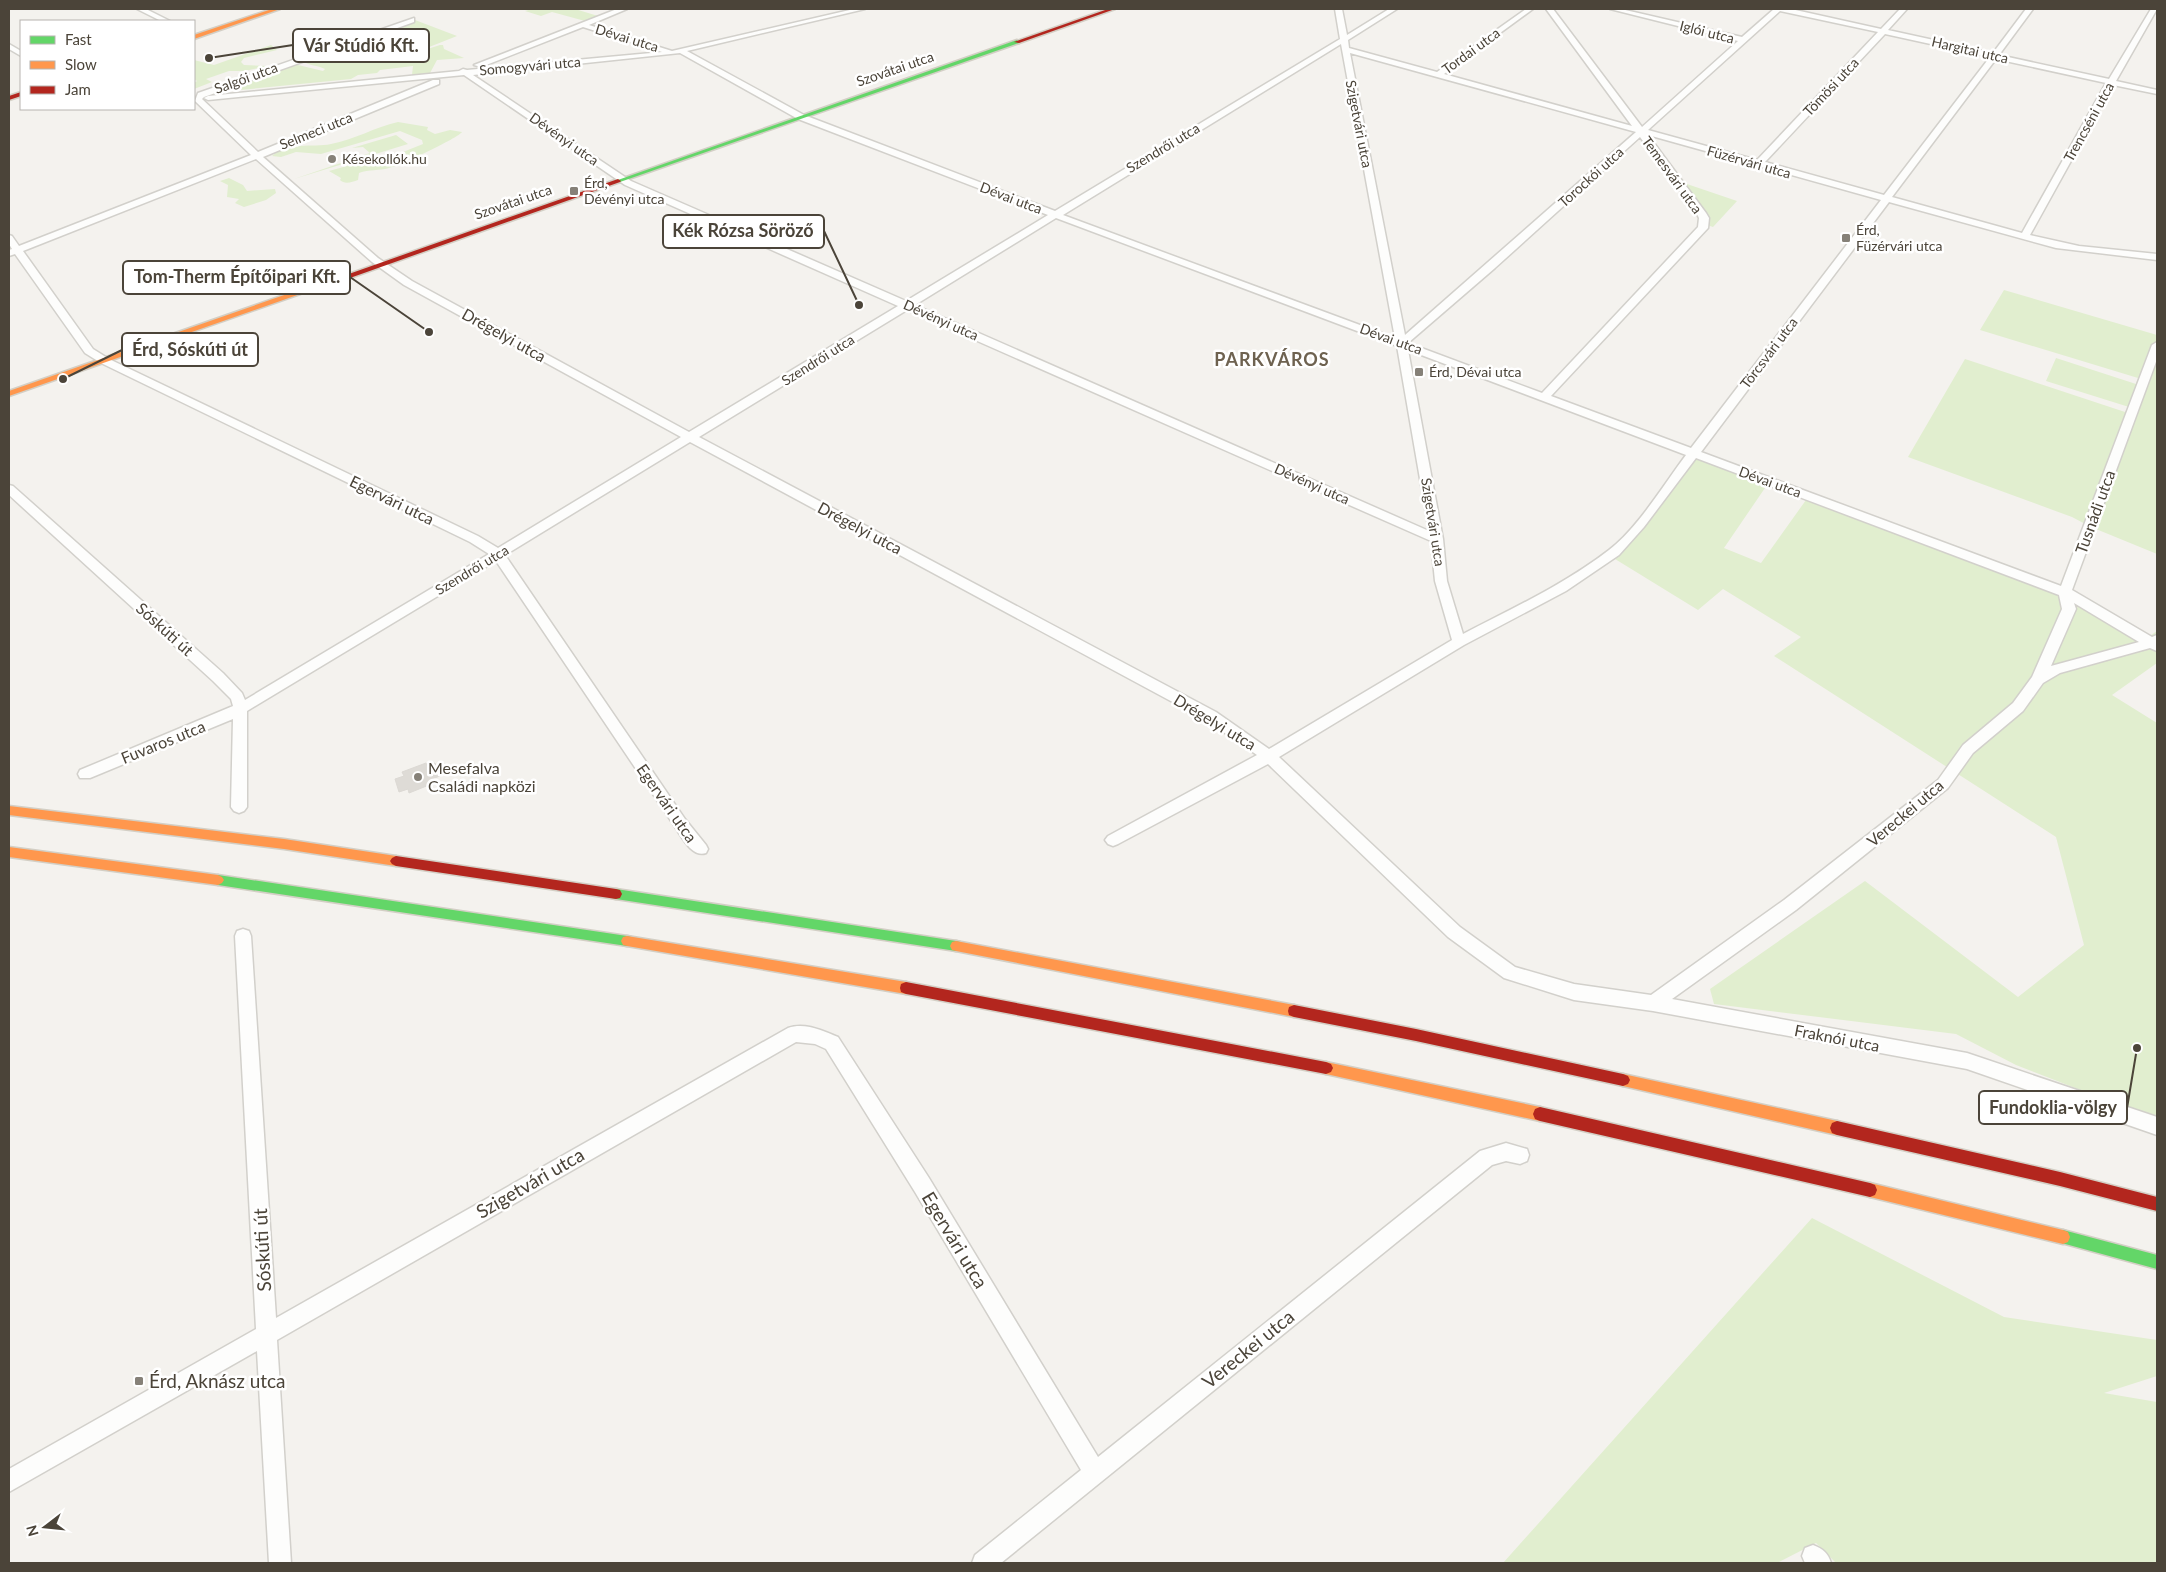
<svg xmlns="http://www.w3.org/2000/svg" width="2166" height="1572" viewBox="0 0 2166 1572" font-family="Lato,sans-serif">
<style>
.green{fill:#e1eecf}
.building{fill:#dedbd6;stroke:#dcd9d4}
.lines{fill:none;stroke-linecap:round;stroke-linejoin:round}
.street-casing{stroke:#d2d0cb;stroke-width:3}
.fast-casing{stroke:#d3cfc5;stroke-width:3}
.slow-casing{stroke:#d3cfc5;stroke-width:3}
.jam-casing{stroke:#d3cfc5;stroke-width:3}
.street{fill:#fdfdfc;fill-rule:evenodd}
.fast{fill:#63d668;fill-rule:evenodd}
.slow{fill:#ff974d;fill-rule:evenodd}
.jam{fill:#b3261e;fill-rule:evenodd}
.poi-dot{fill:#868178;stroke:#fff;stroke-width:2}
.labels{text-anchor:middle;stroke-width:5;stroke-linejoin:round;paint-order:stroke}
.far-street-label{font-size:14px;fill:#4b4439;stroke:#fff}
.far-poi-label{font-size:14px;fill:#4b4439;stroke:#fff;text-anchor:start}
.street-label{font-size:16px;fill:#4b4439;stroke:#fff}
.poi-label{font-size:16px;fill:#4b4439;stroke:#fff;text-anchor:start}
.far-district-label{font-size:18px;font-weight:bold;letter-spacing:1px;fill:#6e6250;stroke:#fff}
.near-street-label{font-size:19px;fill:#4b4439;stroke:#fff}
.near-poi-label{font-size:19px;fill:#4b4439;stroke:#fff;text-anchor:start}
.leader{fill:none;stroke:#4b4439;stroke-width:2}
.callout-dot{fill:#4b4439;stroke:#fff;stroke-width:2}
.callout{fill:#fff;stroke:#4b4439;stroke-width:2}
.callout-label{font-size:18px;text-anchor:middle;font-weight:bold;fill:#4b4439}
</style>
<rect width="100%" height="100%" fill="#f4f2ee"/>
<!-- green -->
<g class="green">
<polygon points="532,9 575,9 598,16 585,21 552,12 541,16 525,11"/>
<path d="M415 20 457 36 409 55 440 45H443L444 49 464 58 437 60 430 73 412 75 413 66 380 70 377 73 358 75 351 79 230 91 227 87 294 64 323 71 325 69C317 65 310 66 302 61Z"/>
<polygon points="271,45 277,50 244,58 241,62 244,65 267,66 245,71 229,71 206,79 212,82 194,89 194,83 197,81 194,79 194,60 214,65"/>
<path d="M398 122 428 127 427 130 435 134 450 130 462 132C458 138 399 166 389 168 379 171 369 169 359 173L358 180C352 182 345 185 340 180L341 178 329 171 361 162 383 160 423 144 422 140 400 131 321 154 296 152 281 157 272 156C288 141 312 148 331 144 354 140 375 127 398 122Z"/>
<polygon points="396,135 408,144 294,179 370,153 363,147 352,148"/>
<polygon points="229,178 243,185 247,191 275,189 276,193 266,200 244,207 235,203 239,199 227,197 228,185 220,181"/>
<polygon points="1684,183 1737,201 1713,227 1707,225 1705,212"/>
<polygon points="2004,290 2157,335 2157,554 2091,527 2072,517 1908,457 1965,359 2125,412 2129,407 2046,381 2056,358 2136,384 2138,378 1980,330"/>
<polygon points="1695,458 1767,485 1724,548 1761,563 1806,500 2056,593 2141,642 2157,631 2157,663 2112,695 2157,723 2157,1136 2150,1117 2016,1065 1956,1034 1714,1004 1710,989 1865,881 2018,997 2084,945 2056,837 1774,656 1801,637 1723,589 1698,610 1615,559"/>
<polygon points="1812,1218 2004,1317 2157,1340 2157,1376 2104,1393 2157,1402 2157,1563 1836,1563 1816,1543 1777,1563 1503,1563"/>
</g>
<!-- building -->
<polygon class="building" points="426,763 427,766 435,763 440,776 432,779 434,783 409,793 408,789 399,792 395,779 404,776 402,772"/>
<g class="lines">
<!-- street casing -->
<g class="street-casing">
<g id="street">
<polygon points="137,9 146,9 170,21 161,21"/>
<path d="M617 9H627L589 25 672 51 854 9H865L687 51 804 115 1055 211 1340 39 1335 9H1342L1347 35 1389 9H1397L1348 40 1349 48 1437 72 1526 9H1533L1444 74 1632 126 1546 9H1553L1642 127 1738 41 1610 9H1621L1742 37 1774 9H1791L1881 29 1900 9H1907L1888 30 1993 53 2026 9H2033L1999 55 2109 79 2151 9H2157L2116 81 2157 90V94L2113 85 2030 235 2079 246 2157 254V260L2056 248 1889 202 1701 452 2061 586 2152 345 2157 342V359L2072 590 2152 637 2157 635V651L2150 648 2060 673 2043 683 2023 711 1973 753 1948 788 1796 910 1672 999 1967 1053 2157 1117V1135L1967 1069 1653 1011 1574 1000 1504 978 1448 937 1268 764 1118 844 1113 846 1108 844 1105 840 1108 836 1257 755 1206 720 690 442 505 555 685 819 706 845 708 849 706 853C692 858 682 837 675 827L496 561 247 711V807L244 811 239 813 234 811 231 807 233 719 90 778H80L78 774 80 770 233 706 231 699 213 681 9 495V485L13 486 223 673 242 693 245 700 489 554 470 542 101 363 85 353 15 254 9 256V250L12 249 9 244V235L12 236 19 246 251 155 195 101 198 93 414 18V22L204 97 202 99 258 152 433 80H439V84L263 157 378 258 412 281 689 432 898 306 625 185 464 75 208 100 204 98 208 96 459 71 463 69 467 70 662 52 583 27 481 67 474 65ZM1780 11 1878 32 1757 160 1648 130ZM1885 34 1990 57 1884 195 1765 162ZM1341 44 1395 338 1063 215ZM680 53 798 119 1048 215 906 301 631 181 473 75ZM1350 53 1636 132 1405 335ZM1996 59 2106 83 2022 233 1892 197ZM1648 135 1881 200 1691 448 1551 396 1708 228 1709 218 1706 213ZM1640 137 1697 214 1699 218 1698 227 1542 393 1408 343 1495 268ZM256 159 372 262 404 285 681 437 498 548 478 536 109 359 93 349 23 251ZM1056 218 1397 346 1429 531 915 305ZM907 310 1431 541 1435 581 1452 640 1269 749 1216 712 699 437ZM1408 350 1686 455C1665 483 1637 529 1609 550 1565 584 1513 608 1463 634L1447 581 1443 539ZM1696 458 2059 595 2062 609 2032 677 2013 703 1963 745 1938 780 1784 900 1651 995 1574 984 1515 967 1460 927 1279 757 1464 645 1566 591 1619 555 1644 527ZM2074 603 2139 642 2051 666 2076 609Z"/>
<polygon points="9,44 21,51 21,56 9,49"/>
<path d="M243 929 249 931 251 936 276 1318 788 1028C805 1022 823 1031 838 1037L929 1178 1098 1457 1480 1151 1506 1143 1527 1149 1529 1155 1527 1161 1520 1164 1506 1161 1492 1165 1001 1563H972L975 1555 1081 1470 915 1192 826 1049 815 1044 796 1042 277 1340 291 1563H269L257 1351 9 1492V1469L256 1329 235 936 237 931Z"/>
<path d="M1813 1545C1823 1549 1828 1553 1831 1563H1805L1802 1556 1805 1548Z"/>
</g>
</g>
<!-- fast casing -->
<g class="fast-casing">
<g id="fast">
<polygon points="1017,40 1019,43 620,182 615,181"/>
<polygon points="218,875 627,936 631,937 633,941 631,945 627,946 218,885 214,883 212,880 214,877"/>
<polygon points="616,889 956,941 960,942 962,946 960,950 956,951 616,899 612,898 610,894 612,890"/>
<polygon points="2063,1230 2157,1255 2157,1269 2058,1242 2056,1237 2058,1232"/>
</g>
</g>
<!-- slow casing -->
<g class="slow-casing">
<g id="slow">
<polygon points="272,9 280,9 194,39 194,35"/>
<polygon points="313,285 320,287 9,396 9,391"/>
<polygon points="9,806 284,839 396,856 400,858 402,861 400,864 396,866 284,849 9,815"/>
<polygon points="9,847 218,875 222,877 224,880 222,883 218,885 9,857"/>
<polygon points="627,936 906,982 911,984 912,988 911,992 906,994 627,946 623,945 621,941 623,937"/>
<polygon points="956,941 1294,1005 1299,1007 1300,1011 1299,1015 1294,1017 956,951 952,950 950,946 952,942"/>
<polygon points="1326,1062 1540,1107 1545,1109 1547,1114 1545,1119 1540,1121 1326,1074 1321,1072 1319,1068 1321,1064"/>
<polygon points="1623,1074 1837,1121 1842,1123 1844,1128 1842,1133 1837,1135 1623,1086 1618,1084 1616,1080 1618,1076"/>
<polygon points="1870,1183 2063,1230 2068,1232 2070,1237 2068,1242 2063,1244 1870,1197 1865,1195 1863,1190 1865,1185"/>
</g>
</g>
<!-- jam casing -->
<g class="jam-casing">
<g id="jam">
<polygon points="1108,9 1115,9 1019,43 1014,42"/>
<polygon points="21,92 21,96 9,100 9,96"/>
<polygon points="618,179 621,181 620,182 319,289 312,287"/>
<polygon points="396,856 616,889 620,890 622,894 620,898 616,899 396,866 392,864 390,861 392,858"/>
<polygon points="906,982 1326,1062 1331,1064 1333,1068 1331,1072 1326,1074 906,994 901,992 900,988 901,984"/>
<polygon points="1294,1005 1416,1029 1623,1074 1628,1076 1630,1080 1628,1084 1623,1086 1416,1041 1294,1017 1289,1015 1288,1011 1289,1007"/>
<polygon points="1540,1107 1870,1183 1875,1185 1877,1190 1875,1195 1870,1197 1540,1121 1535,1119 1533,1114 1535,1109"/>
<polygon points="1837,1121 2060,1172 2157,1197 2157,1211 2060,1186 1837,1135 1832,1133 1830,1128 1832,1123"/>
</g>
</g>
<!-- street -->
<use href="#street" class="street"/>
<!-- fast -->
<use href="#fast" class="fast"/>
<!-- slow -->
<use href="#slow" class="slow"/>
<!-- jam -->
<use href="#jam" class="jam"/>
</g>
<!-- markers -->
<g class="poi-dot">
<circle cx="332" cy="159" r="5"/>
<rect x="569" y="186" width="10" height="10" rx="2.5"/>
<rect x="1841" y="233" width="10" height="10" rx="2.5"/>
<rect x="1414" y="367" width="10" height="10" rx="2.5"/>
<circle cx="418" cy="777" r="5"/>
<rect x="134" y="1376" width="10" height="10" rx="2.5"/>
</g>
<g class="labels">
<!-- far-street labels -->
<g class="far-street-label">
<text transform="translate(1707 32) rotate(14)" y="5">Iglói utca</text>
<text transform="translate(627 38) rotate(17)" y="5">Dévai utca</text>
<text transform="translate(1970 50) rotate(13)" y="5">Hargitai utca</text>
<text transform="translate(1471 51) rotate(-36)" y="5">Tordai utca</text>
<text transform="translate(530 66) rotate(-5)" y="5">Somogyvári utca</text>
<text transform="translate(895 69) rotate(-19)" y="5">Szovátai utca</text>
<text transform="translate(246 78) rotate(-20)" y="5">Salgói utca</text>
<text transform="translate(1831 87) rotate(-47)" y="5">Tömösi utca</text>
<text transform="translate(2089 122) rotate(-61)" y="5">Trencséni utca</text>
<text transform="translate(1359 124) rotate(79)" y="5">Szigetvári utca</text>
<text transform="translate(316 131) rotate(-22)" y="5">Selmeci utca</text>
<text transform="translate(564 139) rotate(35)" y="5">Dévényi utca</text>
<text transform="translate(1163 148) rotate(-31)" y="5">Szendrői utca</text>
<text transform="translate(1749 162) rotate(16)" y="5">Füzérvári utca</text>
<text transform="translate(1672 175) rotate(54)" y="5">Temesvári utca</text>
<text transform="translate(1591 177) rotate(-42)" y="5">Torockói utca</text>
<text transform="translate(1011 198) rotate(21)" y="5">Dévai utca</text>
<text transform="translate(513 202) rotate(-19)" y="5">Szovátai utca</text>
<text transform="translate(941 320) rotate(24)" y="5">Dévényi utca</text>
<text transform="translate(1391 339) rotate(20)" y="5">Dévai utca</text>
<text transform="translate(1769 353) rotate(-53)" y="5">Törcsvári utca</text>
<text transform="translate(818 360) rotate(-32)" y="5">Szendrői utca</text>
<text transform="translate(1770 482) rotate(20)" y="5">Dévai utca</text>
<text transform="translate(1312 484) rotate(24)" y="5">Dévényi utca</text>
<text transform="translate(1433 522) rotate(81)" y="5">Szigetvári utca</text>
<text transform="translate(472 570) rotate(-31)" y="5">Szendrői utca</text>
</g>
<!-- far-poi labels -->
<g class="far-poi-label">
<text x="342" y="164">Késekollók.hu</text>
<text x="584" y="188">Érd,<tspan x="584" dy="16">Dévényi utca</tspan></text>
<text x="1856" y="235">Érd,<tspan x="1856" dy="16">Füzérvári utca</tspan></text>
<text x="1429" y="377">Érd, Dévai utca</text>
</g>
<!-- street labels -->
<g class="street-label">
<text transform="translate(504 335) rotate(29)" y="6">Drégelyi utca</text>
<text transform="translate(392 500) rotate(26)" y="6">Egervári utca</text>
<text transform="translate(2095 512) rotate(-70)" y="6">Tusnádi utca</text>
<text transform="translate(860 528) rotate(28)" y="6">Drégelyi utca</text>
<text transform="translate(165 629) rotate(42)" y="6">Sóskúti út</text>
<text transform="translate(1215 722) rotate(31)" y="6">Drégelyi utca</text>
<text transform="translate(163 742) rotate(-22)" y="6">Fuvaros utca</text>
<text transform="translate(667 803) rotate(55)" y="6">Egervári utca</text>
<text transform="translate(1905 813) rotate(-40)" y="6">Vereckei utca</text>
<text transform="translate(1837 1038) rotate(11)" y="6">Fraknói utca</text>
</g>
<!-- poi labels -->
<g class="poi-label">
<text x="428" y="774">Mesefalva<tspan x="428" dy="18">Családi napközi</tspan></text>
</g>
<!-- far-district labels -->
<g class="far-district-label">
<text x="1272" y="366">PARKVÁROS</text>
</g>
<!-- near-street labels -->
<g class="near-street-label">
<text transform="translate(530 1183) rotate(-30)" y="7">Szigetvári utca</text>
<text transform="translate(955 1240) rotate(59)" y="7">Egervári utca</text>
<text transform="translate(262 1250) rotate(-93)" y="7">Sóskúti út</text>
<text transform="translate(1248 1349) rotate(-39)" y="7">Vereckei utca</text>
</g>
<!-- near-poi labels -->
<g class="near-poi-label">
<text x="149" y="1388">Érd, Aknász utca</text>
</g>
</g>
<!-- callouts -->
<path class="leader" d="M209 58L293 45M859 305L824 231M429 332L350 277M63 379L122 350M2137 1048L2127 1108"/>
<g class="callout-dot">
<circle cx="209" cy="58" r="5"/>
<circle cx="859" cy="305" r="5"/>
<circle cx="429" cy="332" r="5"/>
<circle cx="63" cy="379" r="5"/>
<circle cx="2137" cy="1048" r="5"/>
</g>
<g class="callout">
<rect x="293" y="29" width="136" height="33" rx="5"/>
<rect x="663" y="215" width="161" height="33" rx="5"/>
<rect x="123" y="261" width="227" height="33" rx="5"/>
<rect x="122" y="333" width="136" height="33" rx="5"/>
<rect x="1979" y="1091" width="148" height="33" rx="5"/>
</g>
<g class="callout-label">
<text x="361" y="52">Vár Stúdió Kft.</text>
<text x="743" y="237">Kék Rózsa Söröző</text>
<text x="237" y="283">Tom-Therm Építőipari Kft.</text>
<text x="190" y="356">Érd, Sóskúti út</text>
<text x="2053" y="1114">Fundoklia-völgy</text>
</g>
<!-- border -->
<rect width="2166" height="1572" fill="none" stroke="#4b4439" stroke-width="20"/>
<!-- legend -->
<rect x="20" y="20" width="175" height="90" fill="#ffffff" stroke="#b7b4b0"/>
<rect x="30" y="36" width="25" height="8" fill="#63d668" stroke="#b7b4b0"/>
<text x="65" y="45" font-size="15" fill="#4b4439">Fast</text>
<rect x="30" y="61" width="25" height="8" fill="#ff974d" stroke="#b7b4b0"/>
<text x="65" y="70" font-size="15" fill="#4b4439">Slow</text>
<rect x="30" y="86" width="25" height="8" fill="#b3261e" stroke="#b7b4b0"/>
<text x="65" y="95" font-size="15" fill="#4b4439">Jam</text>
<!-- north arrow -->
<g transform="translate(45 1527) rotate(254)" stroke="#ffffff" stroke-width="4" paint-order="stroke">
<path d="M0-4L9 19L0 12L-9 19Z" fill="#4b4439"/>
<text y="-8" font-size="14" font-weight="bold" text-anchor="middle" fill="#4b4439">N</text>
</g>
</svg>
